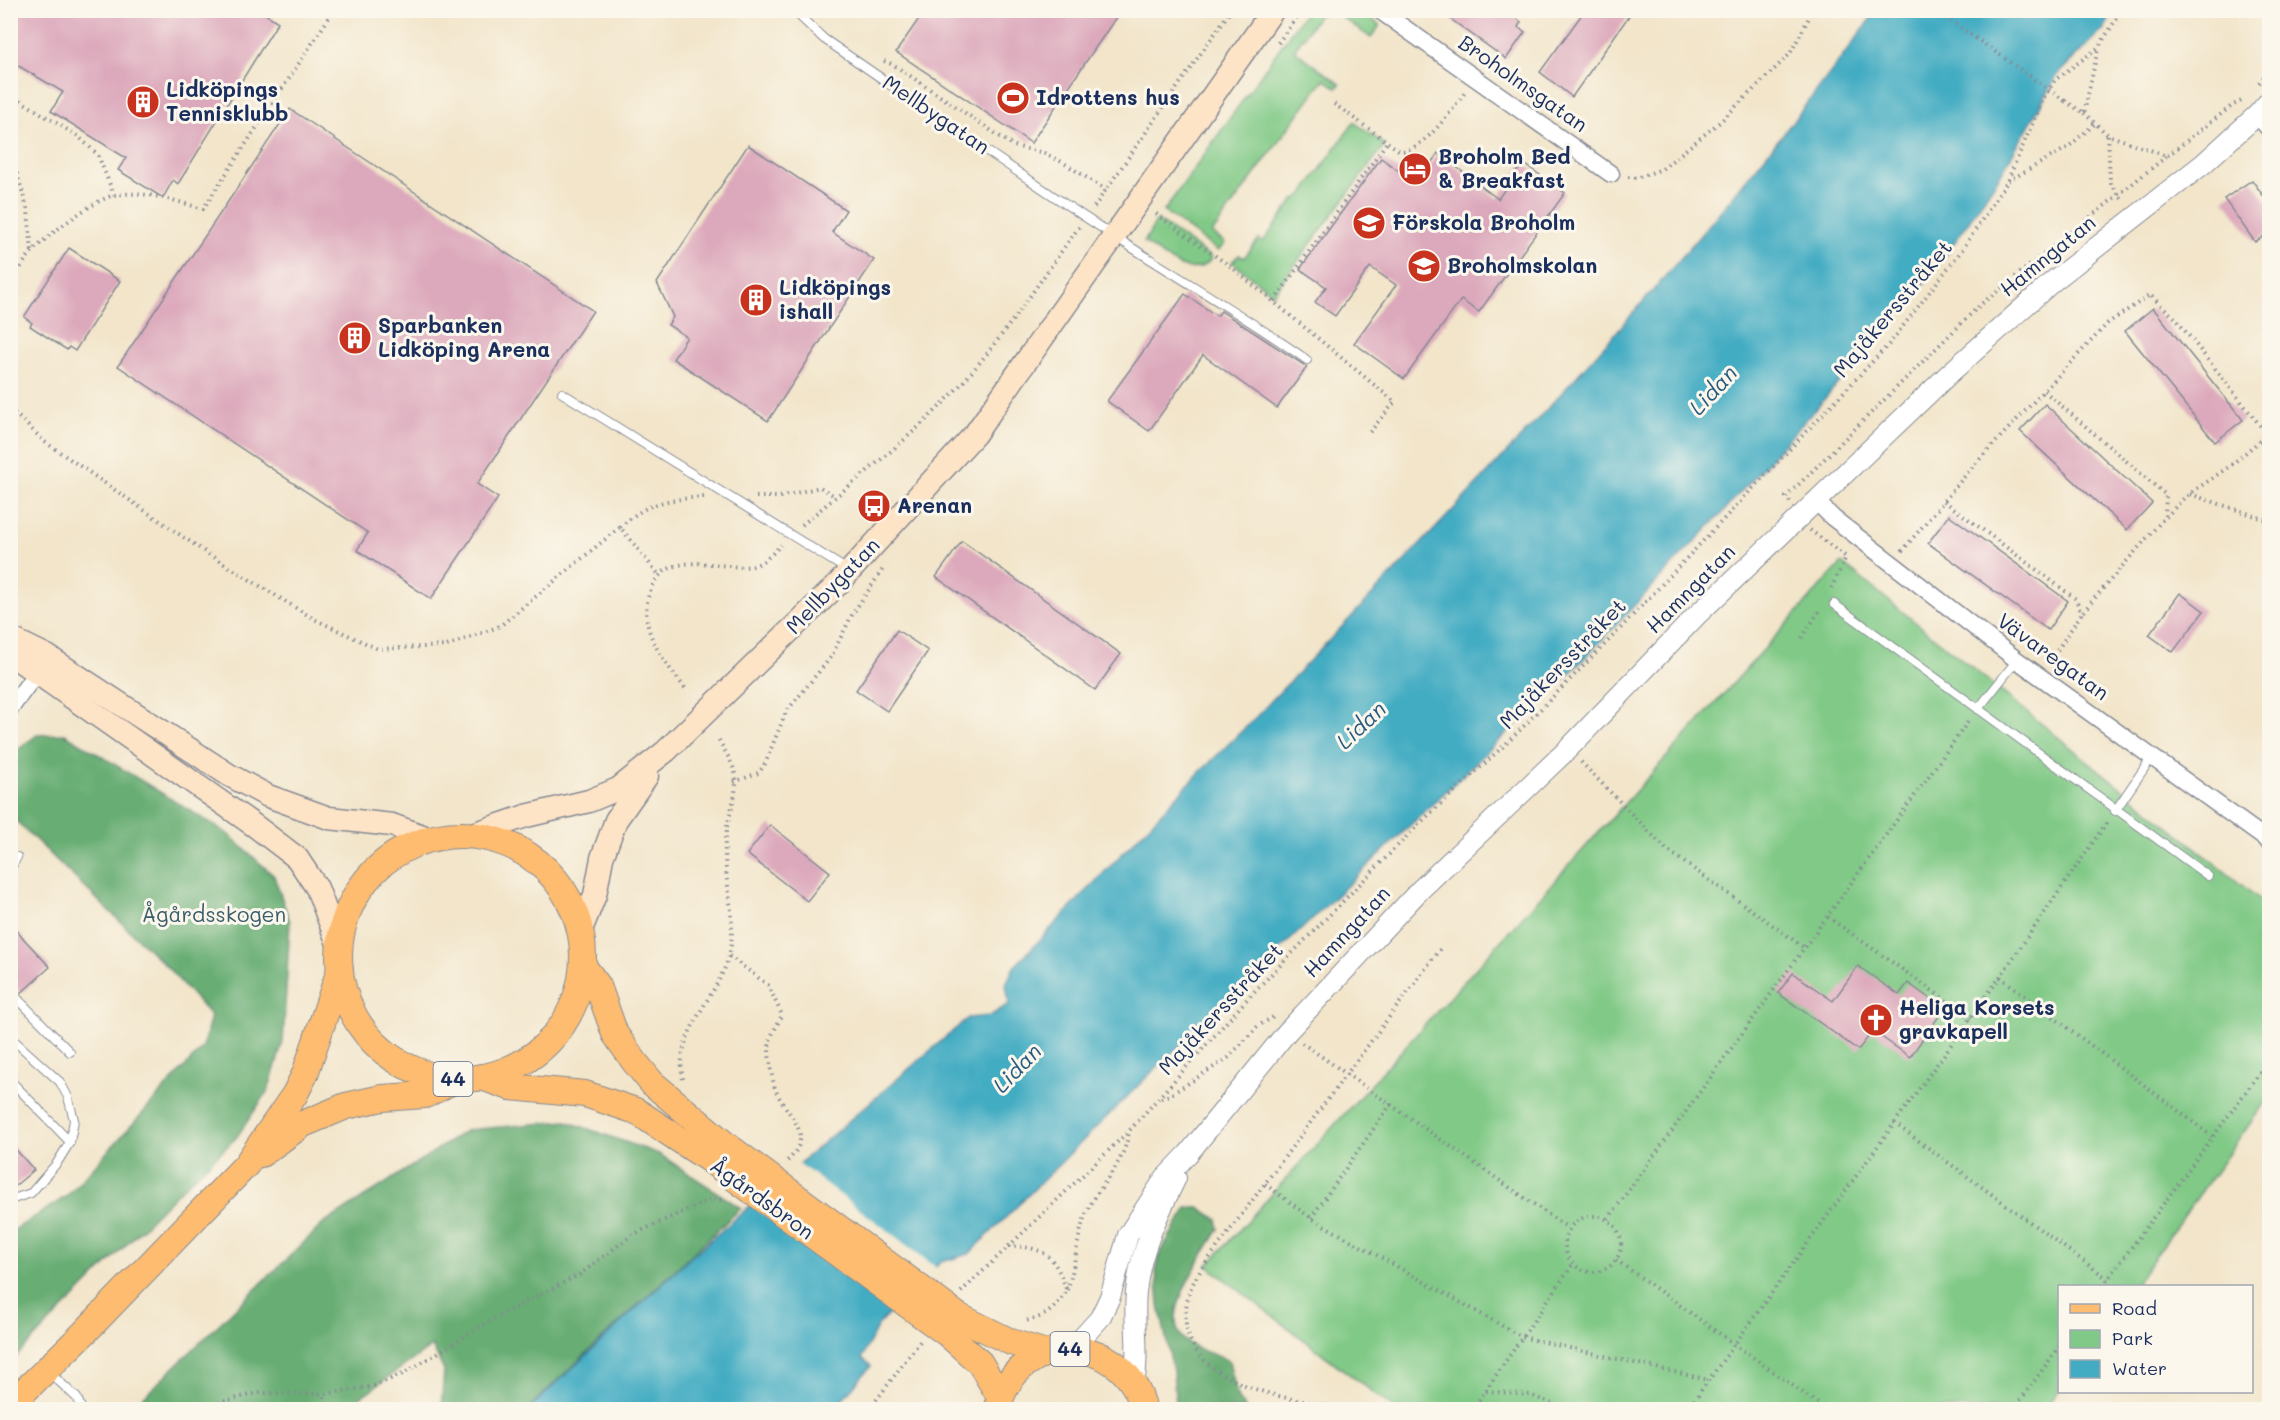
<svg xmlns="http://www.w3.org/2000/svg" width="2280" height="1420" viewBox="0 0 2280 1420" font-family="Mali,sans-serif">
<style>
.green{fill:#80c986;stroke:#4e7c72;stroke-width:1.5}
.forest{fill:#68ad73;stroke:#426e68;stroke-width:1.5}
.water{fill:#43acc2;stroke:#2f6e90;stroke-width:1.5}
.pier{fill:#f2e5ca}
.building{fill:#dca8bb}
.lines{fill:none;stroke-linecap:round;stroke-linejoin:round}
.service-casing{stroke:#868a94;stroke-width:10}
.minor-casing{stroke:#868a94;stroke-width:19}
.tertiary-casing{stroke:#868a94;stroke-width:22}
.secondary-casing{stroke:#868a94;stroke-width:25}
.primary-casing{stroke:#868a94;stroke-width:28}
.path{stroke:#868a94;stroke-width:4;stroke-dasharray:1.5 4.5;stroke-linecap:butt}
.service{stroke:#fff;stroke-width:8}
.minor{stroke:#fff;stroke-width:16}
.tertiary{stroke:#fff;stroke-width:20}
.secondary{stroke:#fee4c6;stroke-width:22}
.primary{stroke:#fdbc70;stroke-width:26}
.primary-bridge-casing{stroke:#868a94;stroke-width:28;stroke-linecap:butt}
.path-bridge{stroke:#868a94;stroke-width:4;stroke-dasharray:1.5 4.5;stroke-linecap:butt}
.primary-bridge{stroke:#fdbc70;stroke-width:26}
.labels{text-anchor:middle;stroke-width:6;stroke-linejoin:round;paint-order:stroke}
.shield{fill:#fbf7ec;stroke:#5e6b89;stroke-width:1.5}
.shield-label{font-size:20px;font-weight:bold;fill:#1b2f5e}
.street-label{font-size:21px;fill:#1b2f5e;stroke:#fbf7ec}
.poi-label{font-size:21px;font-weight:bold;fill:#1b2f5e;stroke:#fbf7ec;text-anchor:start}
.park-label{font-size:21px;fill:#395d6a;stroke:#fbf7ec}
.water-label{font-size:22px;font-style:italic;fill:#295b81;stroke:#fbf7ec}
</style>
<rect width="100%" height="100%" fill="#fbf7ec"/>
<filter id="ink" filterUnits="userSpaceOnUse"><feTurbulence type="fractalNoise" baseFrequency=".0167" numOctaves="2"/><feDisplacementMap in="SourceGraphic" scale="12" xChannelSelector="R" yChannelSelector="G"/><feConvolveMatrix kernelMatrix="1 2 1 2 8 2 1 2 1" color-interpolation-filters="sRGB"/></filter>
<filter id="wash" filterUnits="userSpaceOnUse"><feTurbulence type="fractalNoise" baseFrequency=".008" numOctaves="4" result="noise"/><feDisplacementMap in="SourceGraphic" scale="24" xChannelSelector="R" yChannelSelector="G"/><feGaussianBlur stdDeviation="1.35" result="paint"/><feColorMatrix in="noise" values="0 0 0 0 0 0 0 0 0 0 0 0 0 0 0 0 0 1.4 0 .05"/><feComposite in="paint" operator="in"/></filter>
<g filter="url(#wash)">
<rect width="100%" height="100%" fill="#f2e5ca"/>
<!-- green -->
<g class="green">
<polygon points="1306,11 1360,11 1380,25 1371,38 1336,13 1319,15 1294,50 1340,84 1337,88 1324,79 1212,233 1225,243 1218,251 1164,211"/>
<polygon points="1354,122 1385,145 1273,294 1232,262 1239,255 1244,258 1259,239 1263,242 1293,201 1302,195"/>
<polygon points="11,211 20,241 11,244 10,244"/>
<path d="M1157 220 1212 258C1192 284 1163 255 1144 242Z"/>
<polygon points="1842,563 2269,907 2269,1097 2134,1286 2060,1286 2059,1389 2045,1409 1395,1409 1207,1266"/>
</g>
<!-- forest -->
<g class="forest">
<polygon points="65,734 227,833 274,876 290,922 283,1042 268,1091 236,1138 178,1192 11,1362 11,1232 67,1196 203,1047 211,1016 167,967 11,816 11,755 37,735"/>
<polygon points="566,1121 659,1154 741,1208 527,1409 441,1409 444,1371 432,1346 344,1409 131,1409 323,1224 467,1130"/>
<path d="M1187 1208H1200L1217 1219 1219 1229C1205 1253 1163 1308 1180 1335 1190 1350 1215 1353 1229 1361L1238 1399 1246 1409H1176L1173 1371 1159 1305 1156 1272 1160 1252Z"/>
</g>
<!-- water -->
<path class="water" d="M1876 11H2114L2104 29 2059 73 2001 174 1937 268 1828 395 1722 513 1578 665 1150 1074 969 1254 941 1262 879 1324 862 1358 871 1366 834 1409 528 1410 693 1255 968 1018 990 1016 1009 1004 1006 984 1014 967 1200 772 1253 720C1470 492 1692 267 1876 11Z"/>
<!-- pier -->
<polygon class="pier" points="797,1162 938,1269 894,1313 749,1203"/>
<g id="blocks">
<!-- building -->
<g class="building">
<polygon points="15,10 259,10 278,22 178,184 173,180 163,198 118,170 126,158 51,111 63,92 10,61 10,19"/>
<polygon points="925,10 1121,10 1031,143 896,52"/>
<polygon points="1438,10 1505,10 1521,22 1518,27 1525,32 1506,59"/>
<polygon points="1585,10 1633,10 1572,97 1540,72"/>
<polygon points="290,109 593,311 477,484 498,498 431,599 357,550 368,533 118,366"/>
<polygon points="748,145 846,210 832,232 874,260 768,421 673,359 687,337 668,325 673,317 657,283"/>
<polygon points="1438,153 1498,199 1523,163 1565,193 1479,312 1461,300 1404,379 1354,343 1396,285 1370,267 1335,316 1315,302 1326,287 1300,269 1381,158 1399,171 1405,163 1423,175"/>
<polygon points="2252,180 2270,205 2270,232 2255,242 2224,199"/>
<polygon points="69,248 120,281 75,351 69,347 67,350 30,326 32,323 24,317"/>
<polygon points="1185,294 1217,316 1221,311 1307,367 1277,408 1203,355 1149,431 1107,401"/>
<polygon points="2153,308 2243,420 2215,442 2125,331"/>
<polygon points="2045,404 2152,503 2127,530 2020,431"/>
<polygon points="1949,515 2068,601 2048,630 1928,543"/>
<polygon points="962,541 1121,654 1095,690 936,577"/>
<polygon points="2180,593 2204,611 2173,652 2149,635"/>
<polygon points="897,630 928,651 887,711 856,690"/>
<polygon points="770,825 830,872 807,901 747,854"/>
<polygon points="10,924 50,967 21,993 10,985"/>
<polygon points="1858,966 1899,995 1908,983 1944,1009 1910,1057 1873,1031 1858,1050 1778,993 1793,973 1833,1001"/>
<polygon points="10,1143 34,1170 10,1190"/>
</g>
</g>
</g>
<g filter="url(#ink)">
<use href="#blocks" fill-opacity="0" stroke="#868a94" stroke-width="1.5"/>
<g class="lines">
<!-- service casing -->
<g class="service-casing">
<g id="service">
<path d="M793 10 824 39C927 109 1029 182 1134 249 1192 286 1251 320 1307 360"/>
<polyline points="562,393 849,571"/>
<polyline points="1834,604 2208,876"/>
<polyline points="1978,709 2017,660"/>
<polyline points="2115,811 2152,757"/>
<polyline points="10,870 17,857"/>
<polyline points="10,991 70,1052"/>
<polyline points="10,1037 60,1082 68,1097 74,1120 70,1142 57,1163 31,1193 10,1200"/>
<polyline points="10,1080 70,1142"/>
<polyline points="49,1372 77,1398 82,1410"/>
</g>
</g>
<!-- minor casing -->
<g class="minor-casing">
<g id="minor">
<polyline points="1379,10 1611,174"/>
<polyline points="2257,115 2270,130"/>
<polyline points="1815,500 1833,518 2017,660 2270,842"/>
<polyline points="10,709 42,665"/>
</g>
</g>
<!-- tertiary casing -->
<g class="tertiary-casing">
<g id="tertiary">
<polyline points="1072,1349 1100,1318 1110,1297 1128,1235 1165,1178 1188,1154 1287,1032 1420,890 1568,749 1697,615 1950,373 2052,282 2203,164 2257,115 2270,100"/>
<path d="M1134 1384C1140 1353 1133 1323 1136 1292 1140 1250 1158 1215 1176 1178"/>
</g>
</g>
<!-- secondary casing -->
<g class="secondary-casing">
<g id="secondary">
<polyline points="10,638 47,656 229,775 268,796 329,818 392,825 431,839"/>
<polyline points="10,654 255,826 297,858 317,888 339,946"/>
<polyline points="470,835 526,816 589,801 618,789 666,751 838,584 975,434 1273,10"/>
<polyline points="581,930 595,895 602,858 616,820 647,776"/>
</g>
</g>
<!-- primary casing -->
<g class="primary-casing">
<g id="primary">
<circle cx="461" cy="957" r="122"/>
<polyline points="583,966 598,986 615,1034 634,1061 652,1083 722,1142"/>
<polyline points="482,1077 510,1087 585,1094 636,1111 710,1160"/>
<polyline points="261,1154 303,1124 346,1106 382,1098 425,1095 457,1079"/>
<polyline points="958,1316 1011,1342 1046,1353"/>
<polyline points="949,1335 980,1363 1000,1397"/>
<polyline points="10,1405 84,1333 246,1165 295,1094 305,1074 340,970"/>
<path d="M997 1410C1016 1329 1124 1329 1144 1410"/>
</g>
</g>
<!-- path -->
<g class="path">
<polyline points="1278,43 1302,10"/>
<polyline points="884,61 894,65 1014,146 1044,153 1064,163 1106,190"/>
<polyline points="2259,83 2270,69"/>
<polyline points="10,94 79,137 98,155 114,195"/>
<polyline points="2065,101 2084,113 2098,49"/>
<path d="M1334 104 1400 151C1423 152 1453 109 1466 91"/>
<polyline points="2084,113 2108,135 2167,156 2233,105 2242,101"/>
<polyline points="2108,135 2110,182 2124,202"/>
<polyline points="10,150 28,211 32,251"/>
<polyline points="1628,177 1637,178 1662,169 1721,121 1790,54 1813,10"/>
<polyline points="2008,181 2067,148 2097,122"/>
<polyline points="1094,207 1231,10"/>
<polyline points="1156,214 1234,269 1395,402 1368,434"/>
<path d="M10 282C18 273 24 261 32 252 45 237 97 197 116 195 144 190 176 201 203 209L334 10"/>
<polyline points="1274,301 1387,142"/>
<polyline points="2044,391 2166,495 2165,517 2081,614"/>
<polyline points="10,409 45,442 208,554 314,619 378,649 447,646 500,626 620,527 659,575"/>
<polyline points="2190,494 2270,521"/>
<polyline points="756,497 780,497 820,487 836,497"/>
<polyline points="1944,501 2076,599 2081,614 2049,663"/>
<polyline points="1790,502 1786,497 1980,305 2167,156"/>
<polyline points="2166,517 2185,497 2230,466 2270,432"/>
<path d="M802 525C857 478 915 436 963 382 1006 334 1041 279 1079 227"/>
<path d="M620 527C649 501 666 500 704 497"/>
<polyline points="1810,530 1846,557 1830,591"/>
<polyline points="1902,551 1975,464 2108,323 2150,295 2174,317 2270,438"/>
<polyline points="1802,638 1821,608"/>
<path d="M685 688C663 660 635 627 651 589 655 579 663 570 673 567 699 557 729 570 752 566 763 564 773 553 781 545"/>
<polyline points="1581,762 1667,850 1806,949"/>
<polyline points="734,782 758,773 764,766 786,712 831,657 853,613 883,569"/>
<polyline points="1828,917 1971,1018"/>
<path d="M729 956 768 985 782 1015C778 1024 772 1033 770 1041 767 1052 772 1078 775 1088 785 1116 819 1133 786 1162"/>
<polyline points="2000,977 2213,1137"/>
<polyline points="1302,1043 1568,1228"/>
<path d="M683 1079C673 1034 718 996 729 956 738 919 723 879 725 841 726 819 739 797 735 773 732 761 722 747 717 736"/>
<polyline points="1161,1098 1170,1095 1228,1058 1258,1026 1275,1016"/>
<polyline points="1894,1123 2108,1279"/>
<polyline points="1265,1184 1311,1218 1522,1337 1709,1380"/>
<circle cx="1593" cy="1244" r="28"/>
<polyline points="1311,1218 1391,1104"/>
<polyline points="1608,1219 1970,719"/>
<path d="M1008 1246C1046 1247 1054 1255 1067 1291 1055 1309 1045 1318 1024 1321"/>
<polyline points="1616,1260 1827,1410"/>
<polyline points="2103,1286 2270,1059"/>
<path d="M1067 1290C1076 1266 1076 1238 1086 1214 1099 1183 1123 1168 1129 1132"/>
<polyline points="961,1292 1129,1131 1249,997 1419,824 1510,740 1617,632 1890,343 1962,250 2007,182 2043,99 2055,80 2098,48 2122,10"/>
<polyline points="1486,1391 1530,1395 1567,1410"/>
<polyline points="189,1410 258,1393 324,1394"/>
<polyline points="324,1410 324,1394 371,1387 403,1374 502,1314 579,1275 632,1235 711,1199 725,1200"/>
<polyline points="869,1410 921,1340"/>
<path d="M1375 1410C1313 1405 1161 1391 1189 1294 1191 1284 1199 1274 1204 1265L1440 949"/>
<polyline points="1472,1410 1573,1264"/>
<polyline points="1687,1410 2000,977 2107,822"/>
<polyline points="2013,1410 2060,1346"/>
</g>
<!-- service -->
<use href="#service" class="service"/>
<!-- minor -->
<use href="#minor" class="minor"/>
<!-- tertiary -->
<use href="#tertiary" class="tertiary"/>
<!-- secondary -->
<use href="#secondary" class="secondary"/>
<!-- primary -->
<use href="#primary" class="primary"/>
<!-- primary-bridge casing -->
<g class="primary-bridge-casing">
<g id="primary-bridge">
<polyline points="722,1142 958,1316"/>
<polyline points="710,1160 949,1335"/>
</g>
</g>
<!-- path-bridge -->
<polyline class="path-bridge" points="1936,10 2065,101"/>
<!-- primary-bridge -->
<use href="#primary-bridge" class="primary-bridge"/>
</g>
</g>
<!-- icons -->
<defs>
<g id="stadium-disc" transform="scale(1.725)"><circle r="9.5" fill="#c8321e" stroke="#fbf7ec"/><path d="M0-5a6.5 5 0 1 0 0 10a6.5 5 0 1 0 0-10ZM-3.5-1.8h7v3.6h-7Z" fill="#fff"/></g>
<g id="building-disc" transform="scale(1.725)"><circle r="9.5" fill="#c8321e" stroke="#fbf7ec"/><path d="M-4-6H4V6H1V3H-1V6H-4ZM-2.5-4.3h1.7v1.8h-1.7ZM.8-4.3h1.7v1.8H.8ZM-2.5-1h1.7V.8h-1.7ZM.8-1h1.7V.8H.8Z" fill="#fff"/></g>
<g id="hotel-disc" transform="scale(1.725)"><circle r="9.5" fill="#c8321e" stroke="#fbf7ec"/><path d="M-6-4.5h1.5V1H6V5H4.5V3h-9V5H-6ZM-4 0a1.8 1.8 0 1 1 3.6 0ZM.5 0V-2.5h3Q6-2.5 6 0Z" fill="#fff"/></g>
<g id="school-disc" transform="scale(1.725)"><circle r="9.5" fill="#c8321e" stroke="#fbf7ec"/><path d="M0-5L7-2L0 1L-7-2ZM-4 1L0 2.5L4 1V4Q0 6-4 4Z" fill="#fff"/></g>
<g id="bus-disc" transform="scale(1.725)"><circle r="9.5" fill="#c8321e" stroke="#fbf7ec"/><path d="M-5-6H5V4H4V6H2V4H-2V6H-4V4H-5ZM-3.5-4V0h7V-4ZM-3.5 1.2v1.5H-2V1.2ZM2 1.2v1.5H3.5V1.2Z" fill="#fff"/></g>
<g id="church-disc" transform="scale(1.725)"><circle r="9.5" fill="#c8321e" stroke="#fbf7ec"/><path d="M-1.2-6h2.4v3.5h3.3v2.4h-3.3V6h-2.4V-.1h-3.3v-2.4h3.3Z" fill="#fff"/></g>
</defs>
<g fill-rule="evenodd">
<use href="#stadium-disc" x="1013" y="98"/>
<use href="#building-disc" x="143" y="102"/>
<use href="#hotel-disc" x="1415" y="169"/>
<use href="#school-disc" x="1369" y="223"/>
<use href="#school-disc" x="1424" y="266"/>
<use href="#building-disc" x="756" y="300"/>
<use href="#building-disc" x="355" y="338"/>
<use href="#bus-disc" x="874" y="506"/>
<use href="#church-disc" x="1876" y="1020"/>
</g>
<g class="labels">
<!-- shield labels -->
<g class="shield">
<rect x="433.5" y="1062" width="39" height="34" rx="4.5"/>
<rect x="1050.5" y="1332" width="39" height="34" rx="4.5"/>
</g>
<g class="shield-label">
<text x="453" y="1086">44</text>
<text x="1070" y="1356">44</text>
</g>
<!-- street labels -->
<g class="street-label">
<text transform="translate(1523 84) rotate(35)" y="7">Broholmsgatan</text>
<text transform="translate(936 115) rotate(34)" y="7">Mellbygatan</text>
<text transform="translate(2048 256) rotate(-39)" y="7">Hamngatan</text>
<text transform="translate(1893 309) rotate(-50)" y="7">Majåkersstråket</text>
<text transform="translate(833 586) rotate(-46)" y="7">Mellbygatan</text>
<text transform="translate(1691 589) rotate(-45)" y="7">Hamngatan</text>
<text transform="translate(2053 657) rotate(36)" y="7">Vävaregatan</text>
<text transform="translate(1563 664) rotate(-46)" y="7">Majåkersstråket</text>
<text transform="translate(1347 932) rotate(-47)" y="7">Hamngatan</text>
<text transform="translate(1221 1009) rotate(-47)" y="7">Majåkersstråket</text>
<text transform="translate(762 1199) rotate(36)" y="7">Ågårdsbron</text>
</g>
<!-- poi labels -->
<g class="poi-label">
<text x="166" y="97">Lidköpings<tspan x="166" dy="24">Tennisklubb</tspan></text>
<text x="1036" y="105">Idrottens hus</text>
<text x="1438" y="164">Broholm Bed<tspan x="1438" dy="24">&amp; Breakfast</tspan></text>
<text x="1392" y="230">Förskola Broholm</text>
<text x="1447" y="273">Broholmskolan</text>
<text x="779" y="295">Lidköpings<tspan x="779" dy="24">ishall</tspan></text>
<text x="378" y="333">Sparbanken<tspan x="378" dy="24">Lidköping Arena</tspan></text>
<text x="897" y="513">Arenan</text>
<text x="1899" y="1015">Heliga Korsets<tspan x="1899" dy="24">gravkapell</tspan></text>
</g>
<!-- park labels -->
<g class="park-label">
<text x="214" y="922">Ågårdsskogen</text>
</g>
<!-- water labels -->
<g class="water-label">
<text transform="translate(1713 390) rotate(-47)" y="8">Lidan</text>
<text transform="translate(1361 725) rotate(-43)" y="8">Lidan</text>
<text transform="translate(1017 1068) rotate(-46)" y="8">Lidan</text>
</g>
</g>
<!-- margin -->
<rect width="2280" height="1420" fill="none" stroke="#fbf7ec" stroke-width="36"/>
<!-- legend -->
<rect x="2058" y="1285" width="195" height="108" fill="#fbf7ec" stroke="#a1a7b3" stroke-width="1.5"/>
<rect x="2070" y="1304" width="30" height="9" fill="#fdbc70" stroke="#a1a7b3" stroke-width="1.5"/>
<text x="2112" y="1315" font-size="18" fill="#1b2f5e">Road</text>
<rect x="2070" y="1330" width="30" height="18" fill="#80c986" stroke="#a1a7b3" stroke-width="1.5"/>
<text x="2112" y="1345" font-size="18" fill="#1b2f5e">Park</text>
<rect x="2070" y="1360" width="30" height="18" fill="#43acc2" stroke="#a1a7b3" stroke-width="1.5"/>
<text x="2112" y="1375" font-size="18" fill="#1b2f5e">Water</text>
</svg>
